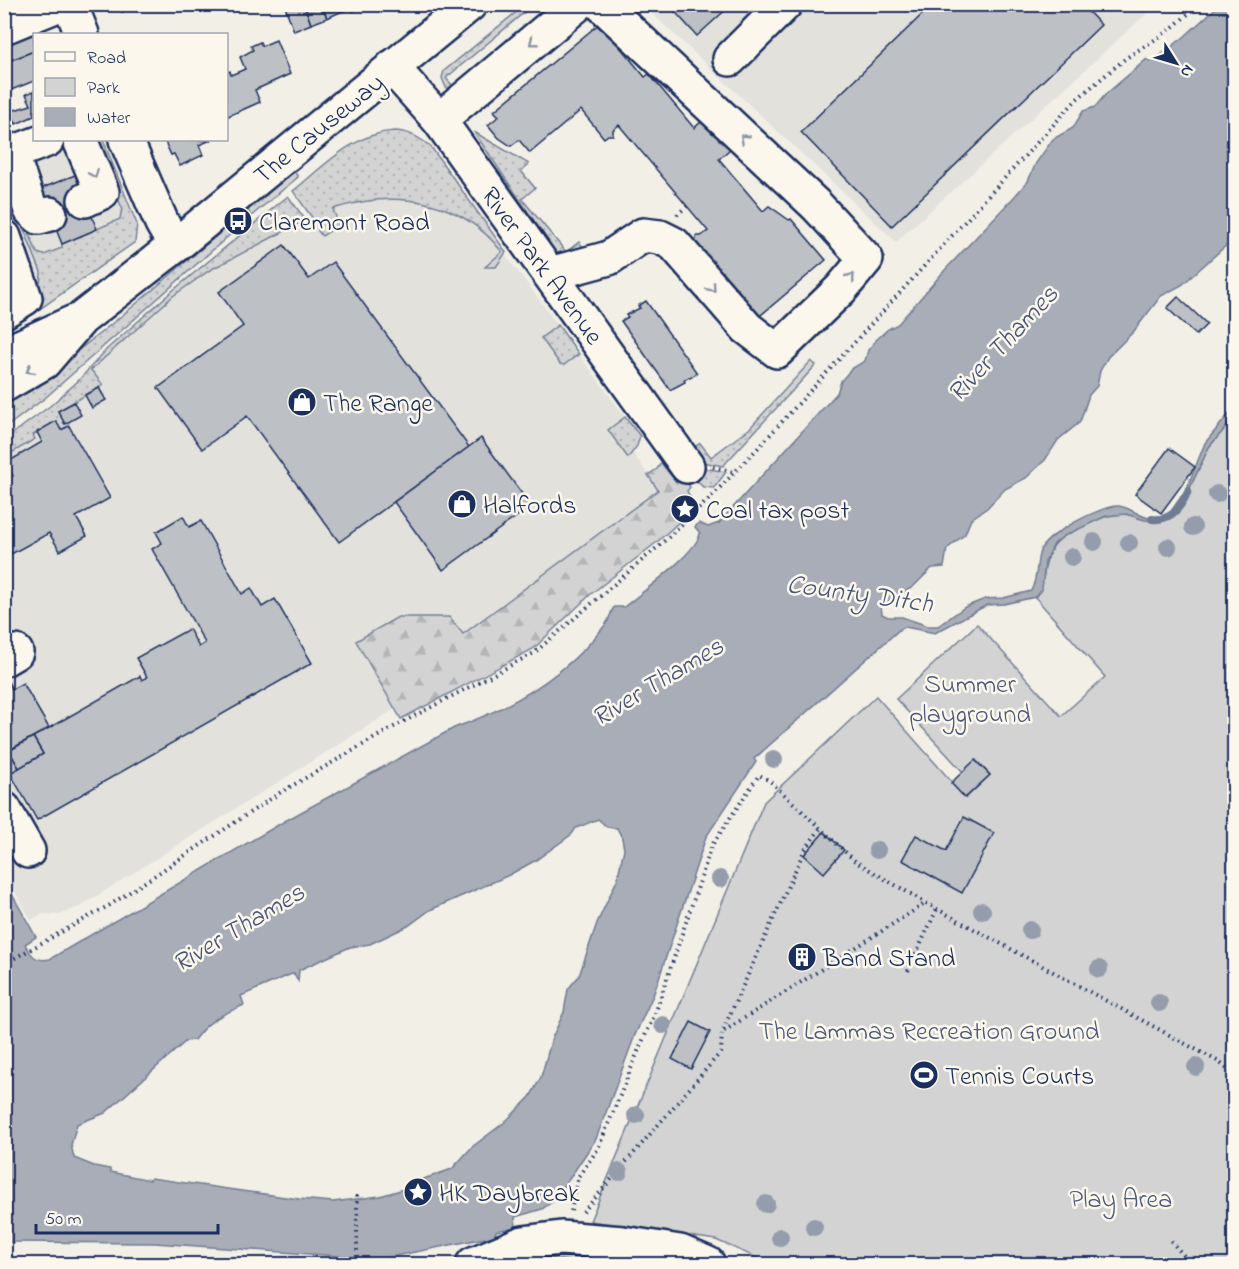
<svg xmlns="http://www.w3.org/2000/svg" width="1239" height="1269" viewBox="0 0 1239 1269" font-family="'Indie Flower',sans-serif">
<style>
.built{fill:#e2e1dc}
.grass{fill:url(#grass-dots);stroke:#768198;stroke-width:1.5}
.forest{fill:url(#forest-firs);stroke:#768198;stroke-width:1.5}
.cemetery{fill:url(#cemetery-stones);stroke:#768198;stroke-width:1.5}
.green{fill:#d2d3d2;stroke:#768198;stroke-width:1.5}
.water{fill:#a9adb7;stroke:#707b93;stroke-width:1.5;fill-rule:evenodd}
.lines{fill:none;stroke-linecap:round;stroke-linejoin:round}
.stream{stroke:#707b93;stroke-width:8}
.building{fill:#bdc0c4;stroke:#1b2f5e;stroke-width:1.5}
.minor-casing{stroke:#1b2f5e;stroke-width:38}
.major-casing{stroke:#1b2f5e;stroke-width:38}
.path{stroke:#1b2f5e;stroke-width:4;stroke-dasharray:1.5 4.5;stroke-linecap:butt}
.minor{stroke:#fbf7ec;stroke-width:33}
.major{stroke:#fbf7ec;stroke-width:33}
.tree{fill:#959cab}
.oneway{stroke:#8b93a5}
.labels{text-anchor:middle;stroke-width:5;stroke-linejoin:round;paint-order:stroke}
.street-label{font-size:26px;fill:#1b2f5e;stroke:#fbf7ec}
.poi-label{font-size:26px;fill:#1b2f5e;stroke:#fbf7ec;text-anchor:start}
.park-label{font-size:26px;fill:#49587b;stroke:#fbf7ec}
.water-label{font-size:27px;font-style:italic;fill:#465579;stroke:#fbf7ec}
</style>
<defs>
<pattern id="grass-dots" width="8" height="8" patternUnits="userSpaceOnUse" patternTransform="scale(1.5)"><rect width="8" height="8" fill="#d2d3d2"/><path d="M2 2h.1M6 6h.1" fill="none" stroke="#b4b5b7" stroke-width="1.8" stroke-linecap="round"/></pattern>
<pattern id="forest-firs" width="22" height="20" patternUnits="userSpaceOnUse" patternTransform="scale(1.5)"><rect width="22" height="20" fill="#d2d3d2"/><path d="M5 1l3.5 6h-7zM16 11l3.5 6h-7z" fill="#b4b5b7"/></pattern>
<pattern id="cemetery-stones" width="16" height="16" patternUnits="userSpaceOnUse" patternTransform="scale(1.5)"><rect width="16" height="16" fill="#d2d3d2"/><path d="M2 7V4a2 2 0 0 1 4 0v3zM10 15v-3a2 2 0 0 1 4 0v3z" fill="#b4b5b7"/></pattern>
</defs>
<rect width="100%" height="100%" fill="#f2efe6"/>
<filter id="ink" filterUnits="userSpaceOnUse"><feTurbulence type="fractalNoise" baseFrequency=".0167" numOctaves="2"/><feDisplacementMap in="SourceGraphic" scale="12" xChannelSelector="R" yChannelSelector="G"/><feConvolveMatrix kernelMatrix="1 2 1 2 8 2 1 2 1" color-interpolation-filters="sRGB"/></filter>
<g filter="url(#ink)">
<!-- built -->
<g class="built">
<polygon points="643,5 1156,5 896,242"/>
<polygon points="4,106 17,139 95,140 122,208 118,230 4,327"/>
<polygon points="418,141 530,287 625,417 614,426 659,490 463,634 356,641 395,709 79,907 59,915 42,914 31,920 10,883 5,886 5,455 91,370 173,296 210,270 232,257 304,221 333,209"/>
</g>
<!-- grass -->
<g class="grass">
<polygon points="525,5 533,5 446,78 457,91 450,97 442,78 444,71"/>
<path d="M394 131C409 131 420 138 431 147L506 252 496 267H485L502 252C460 198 395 189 333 209L339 225 322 236 318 231V226L293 191C323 167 354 133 394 131Z"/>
<polygon points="474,132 529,164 521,171 535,188 522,199 566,252 579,242 587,251 560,259"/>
<path d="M95 140H103L137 224 135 242 34 313 5 330 4 322C21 307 42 297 41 272L19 217C6 205 5 187 5 170L37 253 44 255 62 248V244L120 219 122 208Z"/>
<polygon points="294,171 298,177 250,217 248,209"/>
<polygon points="288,196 304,218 304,221 210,270 173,296 91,370 103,385 58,411 65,424 68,423 69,426 61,430 56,421 33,435 35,439 5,457 4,440 50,406 78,381 107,349 171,292"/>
<path d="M234 221 241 225 45 398 5 428V401C87 350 160 283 234 221Z"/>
<polygon points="558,325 579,354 564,365 560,364 541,338"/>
<polygon points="811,361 816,365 723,466 697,461 690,451 700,443 711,457 749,429"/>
<polygon points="625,417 640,436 637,446 628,458 608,430"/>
<polygon points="699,467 726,472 714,488 703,487 690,474"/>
</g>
<!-- forest -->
<polygon class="forest" points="661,463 677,483 684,479 690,487 687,491 694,505 691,511 657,542 591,594 533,649 401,719 356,641 398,617 449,617 463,634 658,490 648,475 657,469"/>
<!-- cemetery -->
<polygon class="cemetery" points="552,1259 603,1264 551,1264"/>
<!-- green -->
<path class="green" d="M1234 418V1264H771L716 1240 590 1221 764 802 876 696 966 798 990 775 976 760 963 772 896 699 977 624 1061 716 1105 677 1035 597C1047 584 1041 567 1051 550 1060 532 1105 513 1124 514 1130 514 1136 518 1142 519 1151 521 1161 518 1170 517L1186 496 1209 447Z"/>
<!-- water -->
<path class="water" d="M1219 5H1234V235L1231 241 1182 285 1161 296 1134 331 1108 357 1100 371 1097 386 1089 395 1080 422 1058 440 1045 460 1026 478 1005 489 987 508 971 519 965 534 947 549 944 567 932 568 913 587 881 606 882 614 888 617H902L928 626H938L965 607 985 599 1003 598 1031 591C1039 574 1035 566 1040 551 1045 535 1102 505 1118 506 1130 507 1138 516 1149 518 1154 519 1161 518 1167 517L1187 488 1205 443 1234 408V418L1209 447 1186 496 1170 517 1162 521 1145 520 1126 514 1106 516 1064 536 1054 544 1045 562 1042 589 1035 597 1004 604 987 605 935 633 905 627 899 630 754 759 756 762 706 837 654 993 635 1035 596 1139 555 1200 542 1209 515 1217 516 1227 496 1231 495 1236 380 1259 155 1243 5 1242 4 986 9 976 4 964 5 889 8 887 36 937 25 944C31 955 35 962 50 959L285 821 454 728C513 707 567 675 606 624 610 619 610 613 614 607H624C641 593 698 552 700 533L695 527 699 523 708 527 719 523 837 393 841 381 851 369 865 361 868 350 877 339 888 329 898 324 945 270 1015 196 1028 181 1036 163 1053 139 1073 128 1083 111 1095 107 1106 94 1147 59 1150 61H1153L1184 37ZM598 819 607 827 617 828 622 838 624 849 617 880 597 923 579 976 568 989 564 1012 552 1038 541 1077 530 1097 505 1122 472 1147 452 1169 418 1181 411 1187 380 1196 333 1202 299 1199 151 1178 150 1180 110 1172V1169L94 1166 74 1158 71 1145 77 1124 105 1113 186 1041 194 1040C209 1019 222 1015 244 1005L241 996 294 973 298 981 299 970 350 947 370 944 408 926 430 910 509 875 536 860 572 834 576 828Z"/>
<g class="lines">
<!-- stream -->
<path class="stream" d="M1152 519C1171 521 1181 508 1188 491"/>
</g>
<!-- building -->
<g class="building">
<polygon points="119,4 138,4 139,5 122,12"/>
<polygon points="284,4 304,4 311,24 294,31"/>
<polygon points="304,4 322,4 327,18 311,24"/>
<polygon points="322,4 341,4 343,11 327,18"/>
<polygon points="341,4 370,4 370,5 353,11 351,8 343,11"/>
<polygon points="668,4 732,4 697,36"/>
<polygon points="933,4 1081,4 1101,25 892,226 801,132"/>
<polygon points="31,22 36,34 34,34 34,51 4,63 4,33"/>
<polygon points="600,23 645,77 649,74 694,128 701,122 715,131 730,149 719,159 763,211 769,206 789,220 791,219 826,260 755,320 692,244 695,241 696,236 701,236 708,231 619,125 613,130 613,135 608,135 604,138 581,110 530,153 519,140 511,146 499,138 488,125 499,116 494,111"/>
<polygon points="276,40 290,74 255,90 260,102 226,117 226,73 230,71 231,75 245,69 240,57 253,50 251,46 260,42 262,46"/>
<polygon points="34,51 34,81 6,92 4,84 11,82 4,63"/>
<polygon points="34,91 34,116 16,124 11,111 31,105 26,94"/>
<polygon points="164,140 211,140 199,145 203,155 180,166 174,154 171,155"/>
<polygon points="75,175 97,229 62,244 40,189"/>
<polygon points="284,245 309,279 333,262 469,447 339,542 247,416 202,449 158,388 243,326 219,292"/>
<polygon points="1178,297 1207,324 1196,335 1167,308"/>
<polygon points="646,301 697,373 690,378 689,377 684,380 685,382 670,390 621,321 628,317 626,315 640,308 638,306"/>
<polygon points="99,388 106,400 92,408 85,395"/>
<polygon points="74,402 81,415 65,424 58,411"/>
<polygon points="56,421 61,430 69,426 110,498 76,517 87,536 60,551 49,533 4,558 4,481 13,476 6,463 42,442 37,432"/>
<polygon points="481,438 531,506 443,570 394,502"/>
<polygon points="1169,448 1195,467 1161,513 1135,494"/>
<polygon points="183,516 189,527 201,521 242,594 251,588 262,607 275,599 312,663 37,820 10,773 43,754 33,737 140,676 142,680 147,677 136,658 189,629 199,647 205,643 152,549 162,543 156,532"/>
<polygon points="5,676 12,689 23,683 49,728 4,753"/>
<polygon points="33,737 43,754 19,768 9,751"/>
<polygon points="9,751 19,768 10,773 4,764 4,753"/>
<polygon points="975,760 990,775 965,798 951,783"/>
<polygon points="964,817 994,833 962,893 902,860 916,835 946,851"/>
<polygon points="824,832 844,850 824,873 804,855"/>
<circle cx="802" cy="957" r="12"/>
<polygon points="691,1022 710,1032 691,1069 672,1059"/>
</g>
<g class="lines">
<!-- minor casing -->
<g class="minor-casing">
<g id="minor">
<polyline points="70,4 82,34"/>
<polyline points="4,27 60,4"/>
<polyline points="730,59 785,4"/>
<polyline points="392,67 439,120 687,466"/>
<polyline points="439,120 578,4"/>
<polyline points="80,140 102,192 85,200"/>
<polyline points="126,140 162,223 175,246"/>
<polyline points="11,153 31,210 39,217 50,214"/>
<polyline points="4,156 47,140"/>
<polyline points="4,237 25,298 4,311"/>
<polyline points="550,274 609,258 643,235 660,237 674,244 747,328 777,351 841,289 866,259 817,206 601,4"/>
<polyline points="4,659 16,652"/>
<polyline points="4,809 28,851"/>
<polyline points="473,1264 523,1243 561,1238 623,1243 680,1252 708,1264"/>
</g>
</g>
<!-- major casing -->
<g class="major-casing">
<g id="major">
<polyline points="4,354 74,322"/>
<polyline points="4,385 44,362 81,319 175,246 470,4"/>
</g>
</g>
<!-- path -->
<g class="path">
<polyline points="677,215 687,206"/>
<polyline points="713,467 736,472"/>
<polyline points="4,964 110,905 281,792 399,724 534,653 660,545 708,500 757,449 1077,99 1126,58 1167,32 1200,4"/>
<polyline points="908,971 937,909"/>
<polyline points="724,1031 926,903"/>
<polyline points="357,1195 357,1264"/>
<polyline points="571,1211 578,1177 598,1149 639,1049 655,1014 712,845 759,775 770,781 856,862 926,903 1219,1062 1234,1075"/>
<polyline points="583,1212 721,1052 722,1032 804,851 820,829"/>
<polyline points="1171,1241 1191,1264"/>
<polyline points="4,1261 73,1264"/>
<polyline points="208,1264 240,1262 294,1264"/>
</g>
<!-- minor -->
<use href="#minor" class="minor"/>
<!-- major -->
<use href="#major" class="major"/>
</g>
<!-- trees -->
<g class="tree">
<circle cx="1217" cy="494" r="9"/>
<circle cx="1193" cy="527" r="9"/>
<circle cx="1094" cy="542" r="9"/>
<circle cx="1129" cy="543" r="9"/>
<circle cx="1168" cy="547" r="9"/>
<circle cx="1072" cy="557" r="9"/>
<circle cx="774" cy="759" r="9"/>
<circle cx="877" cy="850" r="9"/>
<circle cx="720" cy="879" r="9"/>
<circle cx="982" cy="911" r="9"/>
<circle cx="1030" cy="930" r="9"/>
<circle cx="1099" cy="969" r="9"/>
<circle cx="1159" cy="1003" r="9"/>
<circle cx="663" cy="1025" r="9"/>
<circle cx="1196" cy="1067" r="9"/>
<circle cx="636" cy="1115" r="9"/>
<circle cx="619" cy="1172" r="9"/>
<circle cx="766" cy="1204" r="9"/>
<circle cx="814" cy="1227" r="9"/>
<circle cx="780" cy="1237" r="9"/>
</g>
<!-- one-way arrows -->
<defs><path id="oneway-chevron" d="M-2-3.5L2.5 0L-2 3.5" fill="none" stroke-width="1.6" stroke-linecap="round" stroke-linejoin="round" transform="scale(1.5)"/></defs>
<g class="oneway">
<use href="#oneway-chevron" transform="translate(533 42) rotate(141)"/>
<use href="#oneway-chevron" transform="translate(744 138) rotate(-137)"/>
<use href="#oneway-chevron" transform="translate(94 174) rotate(68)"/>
<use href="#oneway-chevron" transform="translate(851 277) rotate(-51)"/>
<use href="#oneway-chevron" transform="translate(712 288) rotate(49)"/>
<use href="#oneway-chevron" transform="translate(30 370) rotate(150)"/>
</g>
</g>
<!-- icons -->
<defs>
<g id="bus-disc" transform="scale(1.5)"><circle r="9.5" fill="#1b2f5e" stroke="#fbf7ec"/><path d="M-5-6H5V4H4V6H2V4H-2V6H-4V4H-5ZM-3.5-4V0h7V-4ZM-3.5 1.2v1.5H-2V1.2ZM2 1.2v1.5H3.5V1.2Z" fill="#fff"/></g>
<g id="shop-disc" transform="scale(1.5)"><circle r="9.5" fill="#1b2f5e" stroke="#fbf7ec"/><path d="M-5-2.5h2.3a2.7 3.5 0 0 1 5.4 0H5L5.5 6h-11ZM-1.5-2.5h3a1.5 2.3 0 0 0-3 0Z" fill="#fff"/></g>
<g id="sight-disc" transform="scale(1.5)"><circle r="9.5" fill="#1b2f5e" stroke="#fbf7ec"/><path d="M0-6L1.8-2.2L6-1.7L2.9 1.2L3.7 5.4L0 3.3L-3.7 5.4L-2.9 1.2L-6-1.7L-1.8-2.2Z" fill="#fff"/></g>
<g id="building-disc" transform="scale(1.5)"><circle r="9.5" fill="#1b2f5e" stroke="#fbf7ec"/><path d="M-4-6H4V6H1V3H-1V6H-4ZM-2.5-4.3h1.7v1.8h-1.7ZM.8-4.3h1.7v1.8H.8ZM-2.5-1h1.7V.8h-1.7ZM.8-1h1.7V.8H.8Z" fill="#fff"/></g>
<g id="stadium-disc" transform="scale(1.5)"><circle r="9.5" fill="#1b2f5e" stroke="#fbf7ec"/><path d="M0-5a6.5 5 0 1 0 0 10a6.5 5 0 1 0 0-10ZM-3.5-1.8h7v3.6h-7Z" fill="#fff"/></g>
</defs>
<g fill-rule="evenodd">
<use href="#bus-disc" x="238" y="221"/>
<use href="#shop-disc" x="302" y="402"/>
<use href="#shop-disc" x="462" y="504"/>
<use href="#sight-disc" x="685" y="509"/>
<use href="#building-disc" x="802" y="957"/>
<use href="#stadium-disc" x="924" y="1075"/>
<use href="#sight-disc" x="418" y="1192"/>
</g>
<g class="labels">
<!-- street labels -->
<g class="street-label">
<text transform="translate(318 128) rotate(-39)" y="9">The Causeway</text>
<text transform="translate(543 265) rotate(54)" y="9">River Park Avenue</text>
</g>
<!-- poi labels -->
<g class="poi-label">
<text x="259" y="230">Claremont Road</text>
<text x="323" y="411">The Range</text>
<text x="483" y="513">Halfords</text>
<text x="706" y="518">Coal tax post</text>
<text x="823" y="966">Band Stand</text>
<text x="945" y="1084">Tennis Courts</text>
<text x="439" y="1201">HK Daybreak</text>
</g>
<!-- park labels -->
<g class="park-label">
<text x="970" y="692">Summer<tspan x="970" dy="30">playground</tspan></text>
<text x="929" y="1039">The Lammas Recreation Ground</text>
<text x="1121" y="1207">Play Area</text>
</g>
<!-- water labels -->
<g class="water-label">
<text transform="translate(1002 343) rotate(-47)" y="9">River Thames</text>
<text transform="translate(860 593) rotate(8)" y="9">County Ditch</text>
<text transform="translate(657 681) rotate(-31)" y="9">River Thames</text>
<text transform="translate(238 927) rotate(-31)" y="9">River Thames</text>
</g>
</g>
<!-- margin -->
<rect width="1239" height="1269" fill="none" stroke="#fbf7ec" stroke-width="24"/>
<rect x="12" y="12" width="1215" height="1245" fill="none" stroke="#1b2f5e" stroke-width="2" filter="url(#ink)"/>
<!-- legend -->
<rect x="33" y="33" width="195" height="108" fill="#fbf7ec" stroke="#a1a7b3" stroke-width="1.5"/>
<rect x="45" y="52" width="30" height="9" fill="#fbf7ec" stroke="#a1a7b3" stroke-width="1.5"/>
<text x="87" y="63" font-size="18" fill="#1b2f5e">Road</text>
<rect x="45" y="78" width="30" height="18" fill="#d2d3d2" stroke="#a1a7b3" stroke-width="1.5"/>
<text x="87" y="93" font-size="18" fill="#1b2f5e">Park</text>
<rect x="45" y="108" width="30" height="18" fill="#a9adb7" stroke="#a1a7b3" stroke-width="1.5"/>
<text x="87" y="123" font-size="18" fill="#1b2f5e">Water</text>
<!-- north arrow -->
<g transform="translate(1176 63) rotate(127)" stroke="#fbf7ec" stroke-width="4.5" paint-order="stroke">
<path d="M0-4.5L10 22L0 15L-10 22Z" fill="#1b2f5e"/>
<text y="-9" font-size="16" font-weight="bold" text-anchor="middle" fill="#1b2f5e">N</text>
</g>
<!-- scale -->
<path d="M36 1224v9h182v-9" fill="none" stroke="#1b2f5e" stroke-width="3"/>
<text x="45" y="1224" font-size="18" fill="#1b2f5e" stroke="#fbf7ec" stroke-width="4.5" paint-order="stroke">50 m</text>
</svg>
